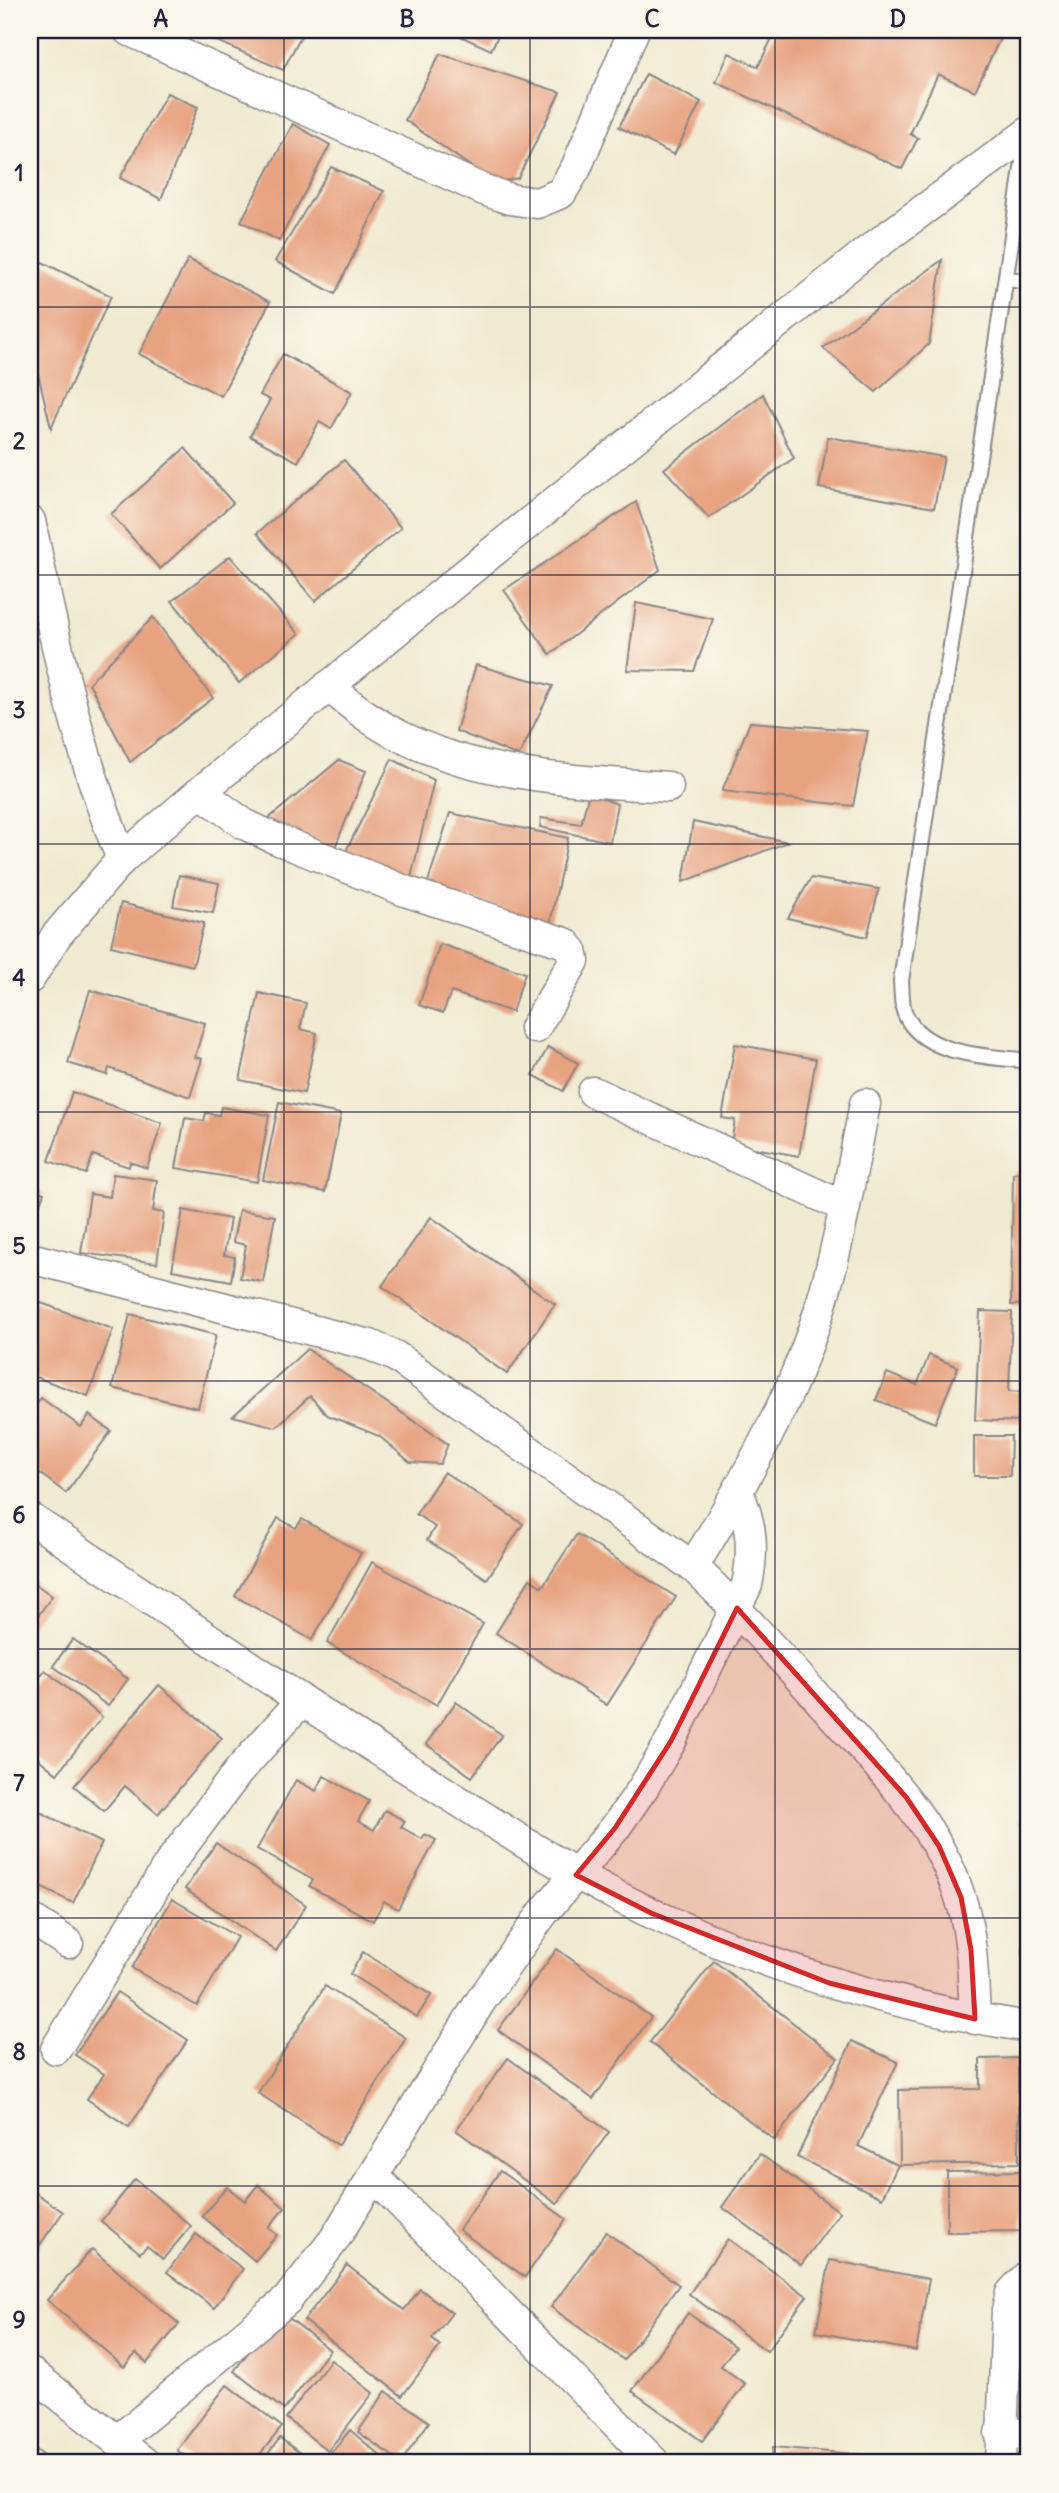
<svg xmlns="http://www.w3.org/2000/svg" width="1059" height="2493" viewBox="0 0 1059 2493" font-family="Delius,sans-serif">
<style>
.building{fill:#e7a280}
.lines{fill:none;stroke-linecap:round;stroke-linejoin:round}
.service-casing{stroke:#8a8686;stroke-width:18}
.minor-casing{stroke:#8a8686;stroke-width:33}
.service{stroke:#fff;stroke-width:14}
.minor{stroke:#fff;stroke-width:30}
.marked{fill:#d62828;fill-opacity:0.2;stroke:#d62828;stroke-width:5;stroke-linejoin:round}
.grid{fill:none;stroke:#22223b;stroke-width:2;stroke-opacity:0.55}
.neatline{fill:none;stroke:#22223b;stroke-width:2.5}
.grid-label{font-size:23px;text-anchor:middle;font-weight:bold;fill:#22223b}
</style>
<rect width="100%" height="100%" fill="#fbf7ec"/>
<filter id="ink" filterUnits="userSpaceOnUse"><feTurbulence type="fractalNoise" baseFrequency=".0143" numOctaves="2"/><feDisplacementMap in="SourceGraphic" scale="14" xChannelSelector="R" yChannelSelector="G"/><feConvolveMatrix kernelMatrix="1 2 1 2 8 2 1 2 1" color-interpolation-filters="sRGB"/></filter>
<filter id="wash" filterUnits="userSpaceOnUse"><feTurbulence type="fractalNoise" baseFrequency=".00686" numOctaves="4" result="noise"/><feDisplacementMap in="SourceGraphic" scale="28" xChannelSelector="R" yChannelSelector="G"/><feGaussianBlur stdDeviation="1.57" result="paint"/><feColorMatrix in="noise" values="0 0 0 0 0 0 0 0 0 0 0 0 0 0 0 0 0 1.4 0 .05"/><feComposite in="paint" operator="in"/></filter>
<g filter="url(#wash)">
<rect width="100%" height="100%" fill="#f1ead2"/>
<g id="blocks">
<!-- building -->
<g class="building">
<polygon points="192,30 304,30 283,70"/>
<polygon points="447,30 501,30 491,50"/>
<polygon points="776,30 1004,30 975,91 938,74 910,134 918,138 902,169 716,82 729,53 758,67"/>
<polygon points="440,54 560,92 518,178 494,183 405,120"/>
<polygon points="646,74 701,102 674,155 619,127"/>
<polygon points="167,93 198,107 161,199 120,178"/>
<polygon points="293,124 330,145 279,241 241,221"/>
<polygon points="331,167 384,191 335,294 275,261"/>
<polygon points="30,256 111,296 51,428 30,340"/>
<polygon points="188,259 270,302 221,396 139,354"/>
<polygon points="942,260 929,344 876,392 823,348"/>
<polygon points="283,354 352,392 331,429 319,422 298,462 250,436 270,400 260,395"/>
<polygon points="763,394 794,458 709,518 664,469"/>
<polygon points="828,437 944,457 934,508 819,488"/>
<polygon points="185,448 233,503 160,569 111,514"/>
<polygon points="344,460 401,528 315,601 257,533"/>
<polygon points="636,502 660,570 550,654 504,590"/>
<polygon points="230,556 299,634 239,683 172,601"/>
<polygon points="636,603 713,619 694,671 627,670"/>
<polygon points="153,617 213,698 130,762 89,683"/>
<polygon points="476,665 553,686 519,756 456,731"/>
<polygon points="750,722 868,731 853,806 722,791"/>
<polygon points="392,759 434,780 410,882 343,857"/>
<polygon points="339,760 366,771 334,850 268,819"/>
<polygon points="589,793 617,804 610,842 540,827 541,818 581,824"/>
<polygon points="450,813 568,838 550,924 427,885"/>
<polygon points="693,822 788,842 683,882"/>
<polygon points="179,875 219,883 213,913 173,906"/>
<polygon points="811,878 879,889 867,937 788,918"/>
<polygon points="121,903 204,923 193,966 111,946"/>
<polygon points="440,944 525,973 512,1012 451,992 443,1013 419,1005"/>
<polygon points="90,990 205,1023 195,1057 202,1059 190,1097 109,1068 107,1075 68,1063"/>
<polygon points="259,993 306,1003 300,1029 317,1033 304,1093 240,1080"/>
<polygon points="735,1044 816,1059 799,1156 731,1144 735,1120 722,1118"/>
<polygon points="548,1047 578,1063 563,1091 533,1075"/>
<polygon points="72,1092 162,1123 147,1168 130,1162 129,1167 93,1155 86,1174 49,1161"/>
<polygon points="279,1102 341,1114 325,1192 263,1180"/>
<polygon points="221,1107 269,1115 257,1182 176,1168 185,1118 204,1121 206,1113 219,1115"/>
<polygon points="1029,1172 1029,1304 1011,1305 1013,1173"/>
<polygon points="113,1174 157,1180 153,1211 164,1213 157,1263 81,1253 90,1194 110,1197"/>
<polygon points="30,1188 44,1193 30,1230"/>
<polygon points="183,1210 230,1219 224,1255 235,1257 231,1281 172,1270"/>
<polygon points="239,1210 275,1216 263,1282 240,1278 246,1245 233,1242"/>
<polygon points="431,1217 555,1304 507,1374 382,1286"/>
<polygon points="30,1299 113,1329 88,1396 30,1375"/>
<polygon points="980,1311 1012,1312 1009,1391 1024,1392 1023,1422 975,1420"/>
<polygon points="130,1314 216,1335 198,1408 112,1388"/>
<polygon points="307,1349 448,1444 440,1464 410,1462 379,1436 327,1415 310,1396 276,1427 233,1416"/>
<polygon points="929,1355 958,1367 935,1423 876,1400 887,1373 917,1385"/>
<polygon points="41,1398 81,1427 89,1415 111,1431 66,1493 30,1466 30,1415"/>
<polygon points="974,1436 1011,1436 1010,1476 974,1476"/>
<polygon points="444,1472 523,1524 487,1579 427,1540 435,1527 416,1514"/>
<polygon points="278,1518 296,1528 302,1519 361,1553 312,1640 235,1596"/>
<polygon points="577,1534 676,1597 607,1705 496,1633 530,1579 542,1587"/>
<polygon points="372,1562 483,1624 437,1705 327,1643"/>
<polygon points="30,1580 52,1596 30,1627"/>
<polygon points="73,1639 128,1679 108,1706 53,1666"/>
<polygon points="45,1670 102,1717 57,1774 30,1752 30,1689"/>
<polygon points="159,1685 222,1738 158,1814 125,1786 104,1811 74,1786"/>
<polygon points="456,1702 502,1735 472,1777 426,1744"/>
<polygon points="324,1776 369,1801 358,1821 374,1830 385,1810 405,1821 401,1827 422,1839 425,1834 436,1840 398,1909 384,1901 373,1921 309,1886 313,1880 257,1849 296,1780 316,1791"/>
<polygon points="30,1807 102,1843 73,1903 30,1882"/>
<rect x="1023" y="1823" width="6" height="165"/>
<polygon points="216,1843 306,1905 276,1951 185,1889"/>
<polygon points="172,1899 237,1937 197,2006 132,1968"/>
<polygon points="557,1949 651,2017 593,2099 498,2030"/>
<polygon points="363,1952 431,1995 417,2017 350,1974"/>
<polygon points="714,1961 838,2058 774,2140 650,2042"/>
<polygon points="325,1986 406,2038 338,2145 258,2093"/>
<polygon points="117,1992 188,2040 129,2127 87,2099 104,2074 75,2055"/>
<polygon points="852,2041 898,2062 858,2146 898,2165 882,2198 797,2157"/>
<polygon points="508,2058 609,2132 557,2204 456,2130"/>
<polygon points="1018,2058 1019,2163 900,2165 899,2090 980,2089 980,2059"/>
<polygon points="1026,2059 1029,2059 1029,2169 1027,2169"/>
<polygon points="760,2154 840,2212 801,2265 722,2207"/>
<polygon points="500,2171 566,2219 525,2277 459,2230"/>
<polygon points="1021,2171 1021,2231 947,2232 947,2172"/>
<polygon points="1026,2173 1029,2173 1029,2221 1027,2221"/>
<polygon points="135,2179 191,2226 163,2259 147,2246 140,2253 101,2221"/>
<polygon points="258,2185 285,2208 268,2227 277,2235 255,2261 202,2216 227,2187 245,2201"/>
<polygon points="30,2189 63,2212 30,2259"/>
<polygon points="606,2232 679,2285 624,2360 551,2307"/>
<polygon points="196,2234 243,2269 214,2308 167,2272"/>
<polygon points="728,2239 807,2296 767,2351 689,2294"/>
<polygon points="92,2249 179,2324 147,2363 136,2353 124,2367 47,2300"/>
<polygon points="830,2260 929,2279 916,2351 816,2332"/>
<polygon points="347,2265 404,2310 420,2289 452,2313 432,2339 440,2346 402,2396 304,2320"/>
<polygon points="1024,2280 1029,2280 1029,2426 1021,2426"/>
<polygon points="280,2311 330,2350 284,2410 234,2371"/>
<polygon points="688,2313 735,2347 721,2366 745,2384 702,2441 632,2391"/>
<polygon points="331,2360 373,2393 328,2451 286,2418"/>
<polygon points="227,2385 282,2427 253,2463 194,2463 177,2450"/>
<polygon points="386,2391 429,2422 401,2462 358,2432"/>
<polygon points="350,2430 389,2463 327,2463 324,2461"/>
<polygon points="280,2438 313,2463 261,2463"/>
<polygon points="30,2445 53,2463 30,2463"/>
<polygon points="773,2447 874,2456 874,2463 771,2463"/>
</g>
</g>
</g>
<g filter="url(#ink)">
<use href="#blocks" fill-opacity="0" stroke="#8a8686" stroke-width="2"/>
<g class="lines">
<!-- service casing -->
<g class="service-casing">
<g id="service">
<path d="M1027 135 901 981C902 991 901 1005 905 1014 924 1057 990 1056 1029 1061"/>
<polyline points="1008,279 1029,282"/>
</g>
</g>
<!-- minor casing -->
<g class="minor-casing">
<g id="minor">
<polyline points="128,30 484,190 510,199 537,203 561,193 576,168 634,30"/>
<path d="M30 521C54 637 77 750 122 859"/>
<path d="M328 686C350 704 372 722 398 735 478 777 579 781 668 787"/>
<polyline points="200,792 244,824 274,838 405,891 565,943 572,951 574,961 535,1028"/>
<polyline points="30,978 56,936 122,859 200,792 485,558 865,253 1029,132"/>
<polyline points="593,1092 845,1207"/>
<path d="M30 1258 370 1345 395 1356 693 1567C741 1612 785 1661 829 1711 879 1767 936 1822 960 1897 973 1936 973 1978 975 2019"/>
<path d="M30 1518C160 1606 291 1695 424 1779 498 1826 570 1874 649 1912 770 1969 898 2007 1029 2027"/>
<path d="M693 1567C744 1482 796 1394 823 1298 841 1235 852 1169 865 1104"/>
<polyline points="30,1918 68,1943"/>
<polyline points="56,2049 169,1864 238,1772 301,1701"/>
<polyline points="374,2176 655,2463"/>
<polyline points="30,2372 145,2463"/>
<polyline points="1000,2433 1029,2434"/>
<path d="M117 2441 287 2300 334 2240 480 2002 543 1913 615 1828 643 1788 671 1741 747 1585C754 1550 752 1524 738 1492"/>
<polyline points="1001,2463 1007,2310 1011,2293 1029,2274"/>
</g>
</g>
<!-- service -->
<use href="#service" class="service"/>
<!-- minor -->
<use href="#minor" class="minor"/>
</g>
</g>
<!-- marked area -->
<path class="marked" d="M737 1608 906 1797 939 1846 961 1897 971 1950 975 2019 829 1983 651 1913 576 1875 615 1828 671 1741Z"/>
<!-- grid -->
<path class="grid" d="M284 30V2463M530 30V2463M775 30V2463M30 307H1029M30 575H1029M30 844H1029M30 1112H1029M30 1381H1029M30 1649H1029M30 1918H1029M30 2186H1029"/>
<!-- margin -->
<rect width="1059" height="2493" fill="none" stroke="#fbf7ec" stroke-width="77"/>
<rect x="38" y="38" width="982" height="2416" class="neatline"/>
<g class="grid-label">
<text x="161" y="27">A</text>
<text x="407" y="27">B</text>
<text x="652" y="27">C</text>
<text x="898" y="27">D</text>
<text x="19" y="181">1</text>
<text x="19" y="449">2</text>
<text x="19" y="718">3</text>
<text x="19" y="986">4</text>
<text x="19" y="1254">5</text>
<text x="19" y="1523">6</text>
<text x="19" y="1791">7</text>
<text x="19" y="2060">8</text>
<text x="19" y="2328">9</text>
</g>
</svg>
